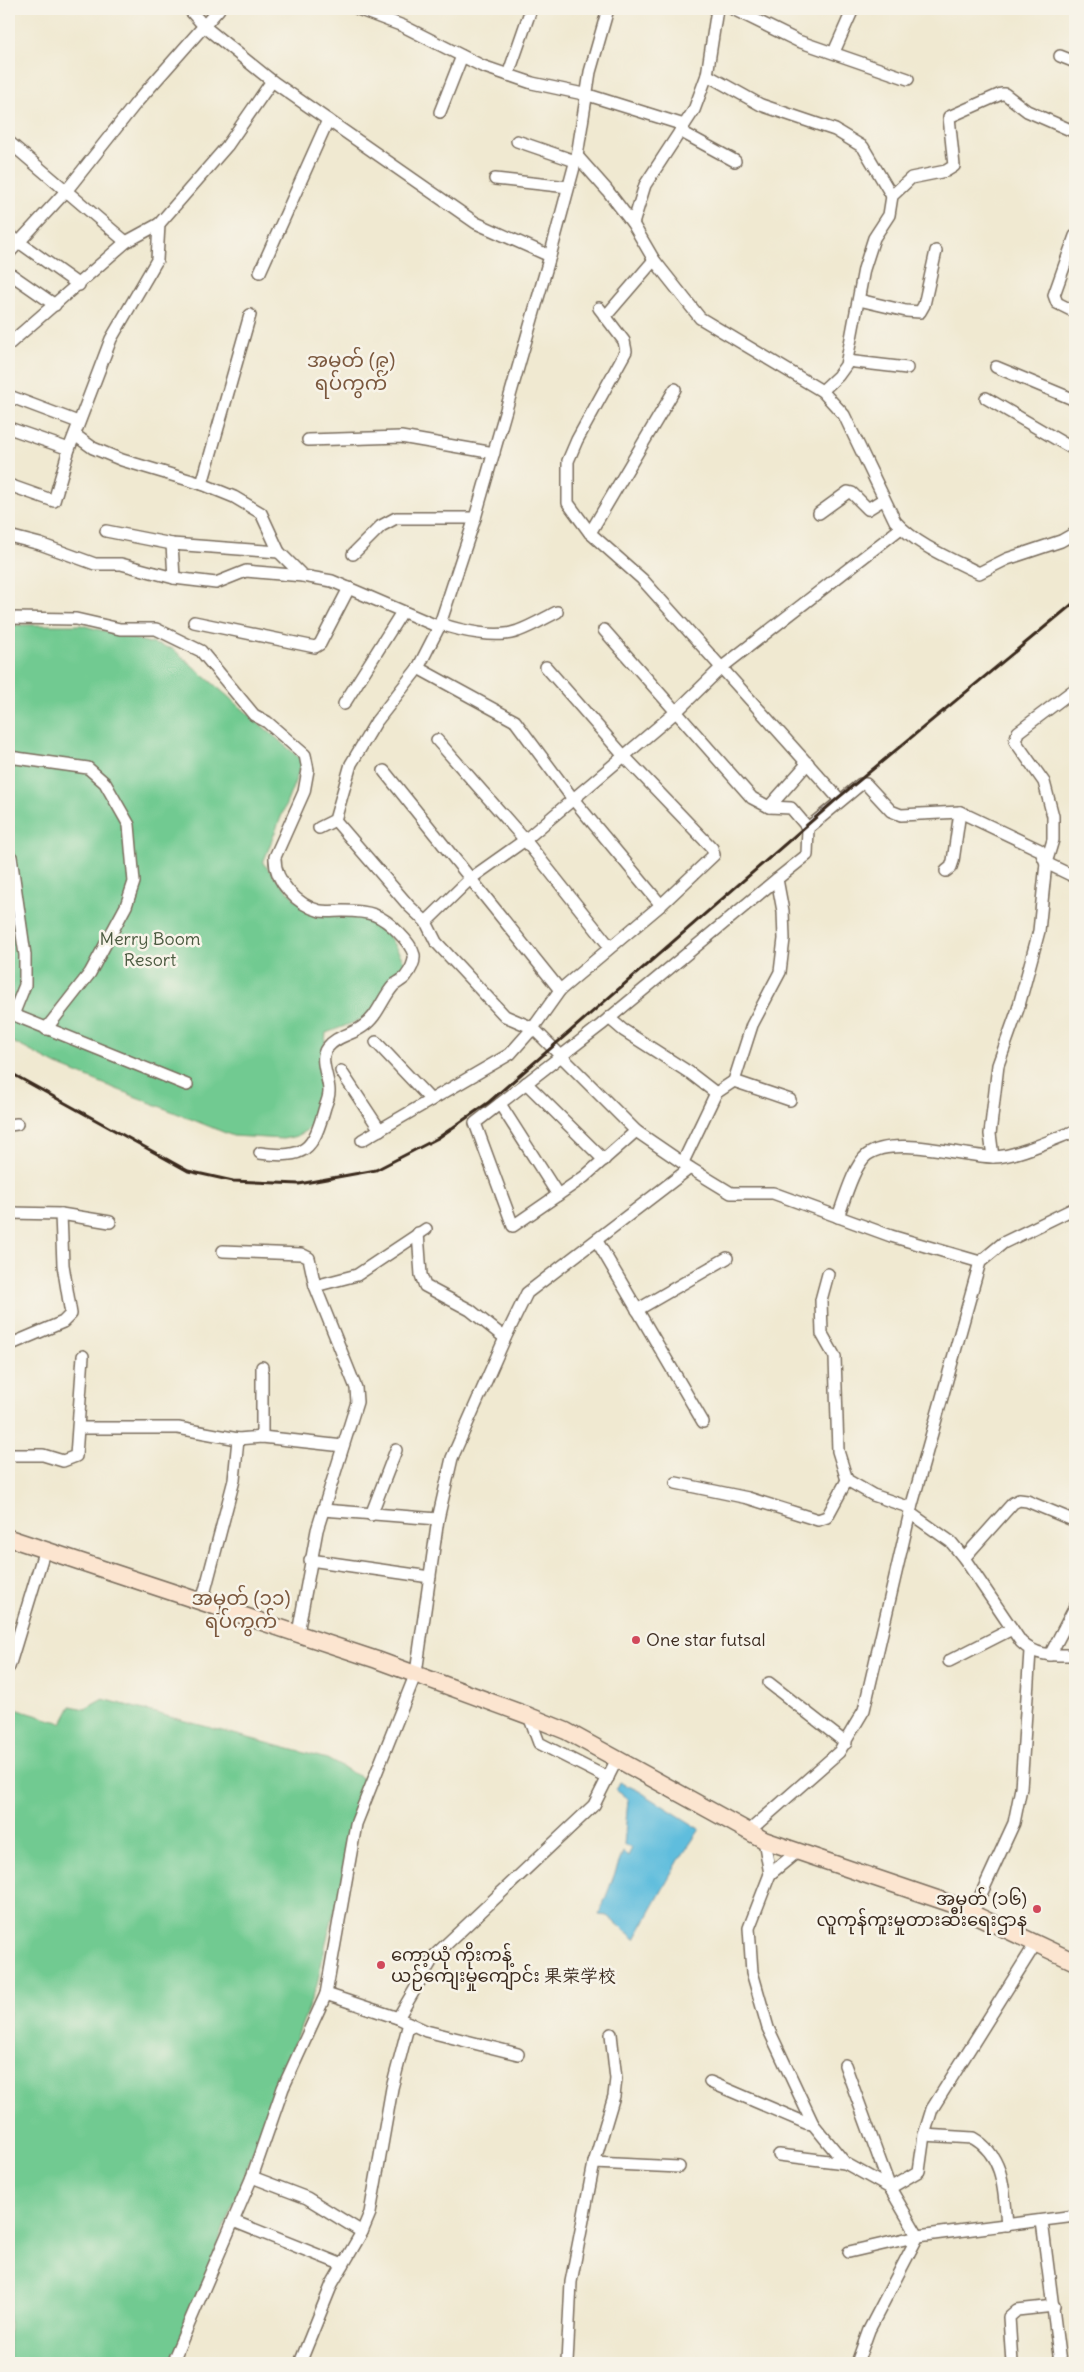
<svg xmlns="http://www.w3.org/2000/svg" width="1084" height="2372" viewBox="0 0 1084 2372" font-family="Delius,'LXGW WenKai TC','Noto Sans Myanmar',sans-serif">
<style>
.green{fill:#71ca91;stroke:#567a58}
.water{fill:#5fbddd;stroke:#4d747e}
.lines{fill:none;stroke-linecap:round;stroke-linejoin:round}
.minor-casing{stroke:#7a6d5d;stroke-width:14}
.secondary-casing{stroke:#7a6d5d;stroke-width:19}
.minor{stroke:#fff;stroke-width:11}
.secondary{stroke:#fce5d0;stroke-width:16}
.rail{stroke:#3b2a1e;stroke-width:3}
.poi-dot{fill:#d1495b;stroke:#f7f3e8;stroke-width:2}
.labels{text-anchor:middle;stroke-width:5;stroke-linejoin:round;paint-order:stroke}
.park-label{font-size:18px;fill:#4b5a40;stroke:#f7f3e8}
.poi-label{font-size:18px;fill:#3b2a1e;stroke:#f7f3e8;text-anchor:start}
.quarter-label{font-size:20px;fill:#7b583e;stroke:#f7f3e8}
</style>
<rect width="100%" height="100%" fill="#f7f3e8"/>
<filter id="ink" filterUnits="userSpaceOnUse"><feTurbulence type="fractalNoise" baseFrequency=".02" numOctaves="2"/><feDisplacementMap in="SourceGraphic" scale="10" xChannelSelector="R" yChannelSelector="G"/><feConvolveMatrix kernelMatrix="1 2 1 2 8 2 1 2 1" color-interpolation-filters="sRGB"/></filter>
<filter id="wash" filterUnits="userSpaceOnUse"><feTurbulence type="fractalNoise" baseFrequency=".0096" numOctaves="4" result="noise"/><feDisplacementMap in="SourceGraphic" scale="20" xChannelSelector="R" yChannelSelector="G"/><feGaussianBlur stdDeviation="1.12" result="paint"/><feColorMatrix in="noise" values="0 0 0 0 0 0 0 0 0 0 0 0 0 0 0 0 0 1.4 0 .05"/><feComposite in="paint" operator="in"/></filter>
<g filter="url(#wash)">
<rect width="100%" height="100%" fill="#f0e9d1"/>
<!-- green -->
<g class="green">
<polygon points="9,625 81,625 173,649 303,761 263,863 295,899 379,920 407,966 366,1018 326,1033 315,1125 297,1136 283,1139 233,1136 57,1065 9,1040"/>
<polygon points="103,1699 327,1759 369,1782 326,1942 317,1985 172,2363 9,2363 9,1707 62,1723 71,1706 85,1709"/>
</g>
<!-- water -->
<polygon class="water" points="620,1782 639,1791 700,1829 679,1860 635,1939 608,1916 599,1915 623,1852 628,1856 632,1848 624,1845 628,1799 616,1790"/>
</g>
<g filter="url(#ink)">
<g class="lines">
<!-- minor casing -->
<g class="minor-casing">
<g id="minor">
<polyline points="189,9 205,27 272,81 476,223 550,256"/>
<polyline points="358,9 403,26 482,66 532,83 588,95 684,125"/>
<polyline points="733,9 798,41 908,79"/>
<polyline points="834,52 853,9"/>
<polyline points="1060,56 1075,62"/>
<polyline points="508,75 531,9"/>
<polyline points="707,75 761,105 835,130 863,147 892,196"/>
<polyline points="440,112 462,56"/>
<polyline points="680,131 735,161"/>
<polyline points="517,141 575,161"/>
<polyline points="9,142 126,242"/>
<path d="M577 156 607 190 633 224 654 260 700 318 822 391 844 415 895 521C916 545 951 559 979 573L1007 559 1061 541 1075 533"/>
<polyline points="495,179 568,187"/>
<polyline points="633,224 645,185 694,110 707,75 717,9"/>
<polyline points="9,235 79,285"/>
<polyline points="1075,236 1054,295 1057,303 1075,312"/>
<polyline points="9,253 67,190 136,103 219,9"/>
<polyline points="260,272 328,120"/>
<polyline points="9,273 55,305"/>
<polyline points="859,300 906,311 920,312 924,305 936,251"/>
<polyline points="599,308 624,341 626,351 577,440 568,461 568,503 590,533 642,579 840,800"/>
<polyline points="605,317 654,260"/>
<polyline points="9,344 126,242 159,224 227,146 272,81"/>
<polyline points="847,361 907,368"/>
<polyline points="996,367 1075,400"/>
<polyline points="822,391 838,376 846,365 864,269 874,238 889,215 892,196 911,178 946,171 954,166 949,117 1001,94 1005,94 1027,111 1075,132"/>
<polyline points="9,396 78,422"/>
<polyline points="986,398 1075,450"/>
<polyline points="9,428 69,449 111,339 157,260 159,224"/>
<polyline points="75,435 93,448 122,460 202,484 234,497 261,513 279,552 303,576"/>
<polyline points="308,440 401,437 494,453"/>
<polyline points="202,484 250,315"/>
<polyline points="9,485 54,501 69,449"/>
<polyline points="819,513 848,492 852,493 868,509 884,499"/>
<polyline points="901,528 721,668 677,711 525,840 470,879 426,922 436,942 505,1016 533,1028 636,1131 690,1168 731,1193 773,1193 891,1236 980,1262"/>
<polyline points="106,531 172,544 279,552"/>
<polyline points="590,533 675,389"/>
<polyline points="9,536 40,544 95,564 121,564 174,578 172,544"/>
<polyline points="353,554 381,526 396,518 475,518"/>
<polyline points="174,578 216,583 246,571 303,576 332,581 439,627 475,518 550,256 577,156 590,72 608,9"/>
<path d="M9 618 76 619 120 629H156L201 651 254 715 267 722 305 755 308 770 304 792 275 857C274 881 297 905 320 911 327 912 335 911 343 911 370 911 381 914 399 933 405 939 412 947 414 955 415 962 410 971 406 976 403 980 398 982 394 985 382 998 378 1017 362 1027 351 1035 336 1036 327 1048 318 1059 330 1080 329 1092 329 1097 327 1102 325 1107 313 1150 306 1159 260 1153"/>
<polyline points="194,622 315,647 320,644 349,588"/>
<path d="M441 624C461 631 498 639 518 631 532 626 545 618 557 612"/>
<polyline points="604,630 752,798 769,807 791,808 808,828"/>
<polyline points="418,668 515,721 573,799 661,905"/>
<polyline points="344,704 402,612"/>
<polyline points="437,740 525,840 610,947"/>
<polyline points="9,757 88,768 105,783 129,825 134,882 126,906 90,973 46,1029"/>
<polyline points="384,771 560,990"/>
<polyline points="769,807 808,763"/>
<polyline points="335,820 409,906 426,922"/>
<polyline points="319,828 335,820 351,764 376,722 418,668 439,627"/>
<polyline points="11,857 25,955 25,985 13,1015"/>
<polyline points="946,871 951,867 953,861 960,812"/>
<polyline points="9,1013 187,1085"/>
<polyline points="609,1018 623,1030 690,1073 716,1093"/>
<polyline points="376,1042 431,1100"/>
<polyline points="341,1071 380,1130"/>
<polyline points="734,1081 790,1100"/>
<polyline points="526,1083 604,1160"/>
<polyline points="500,1104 558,1195"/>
<polyline points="9,1125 17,1124"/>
<polyline points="636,1131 584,1177 513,1226 475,1123 601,1025 777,879"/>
<polyline points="362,1140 510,1054 533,1028 560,990 661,905 714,855 712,848 623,755 546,667"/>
<polyline points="993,1157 990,1134 998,1065 1018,1009 1039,931 1046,863 1053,840 1053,816 1044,782 1015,741 1018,732 1075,689"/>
<polyline points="683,1162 716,1093 734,1081 752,1025 780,972 784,939 783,911 777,879 807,855 808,828 861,784 866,784 891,811 901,815 960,812 1040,850 1046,863 1075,877"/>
<polyline points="9,1213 61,1214 110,1222"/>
<path d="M838 1217C844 1201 854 1165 867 1155 893 1135 961 1156 992 1157 1013 1158 1054 1139 1075 1131"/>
<polyline points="418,1233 421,1275 425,1286 470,1310 505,1338"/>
<polyline points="597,1241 703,1422"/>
<polyline points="223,1251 301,1254 309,1258 315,1286 356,1388 357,1402 317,1530 298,1633"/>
<polyline points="828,1274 821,1300 822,1334 835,1357 838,1451 847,1480 873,1495 911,1508"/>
<polyline points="315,1286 357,1275 426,1229"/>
<polyline points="637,1310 727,1258"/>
<polyline points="9,1345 63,1322 71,1314 63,1265 61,1214"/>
<polyline points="79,1428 178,1428 238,1439 262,1437 343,1446"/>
<polyline points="262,1437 262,1367"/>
<polyline points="9,1455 43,1455 63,1461 76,1456 83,1356"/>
<polyline points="676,1483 748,1498 818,1520 827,1517 847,1480"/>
<polyline points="323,1510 438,1519"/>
<path d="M910 1513 951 1542 964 1558 1021 1642C1036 1657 1054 1655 1075 1655"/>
<polyline points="371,1515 396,1450"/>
<polyline points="964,1558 1013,1503 1019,1500 1027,1501 1075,1521"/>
<polyline points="310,1560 430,1577"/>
<polyline points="202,1602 234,1480 238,1439"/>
<polyline points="1050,1655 1075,1607"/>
<polyline points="949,1661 1012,1629"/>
<polyline points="9,1667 44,1552"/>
<polyline points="769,1683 846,1743"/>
<polyline points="529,1716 539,1743 608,1778"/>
<polyline points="748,1832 839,1752 864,1710 911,1508 980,1262 1003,1243 1075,1208"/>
<polyline points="764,1840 770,1874 797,1852"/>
<polyline points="770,1874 749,1928 752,1972 768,2028 813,2124 845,2163 890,2188 918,2236 869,2330 857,2363"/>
<polyline points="972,1914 1014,1823 1021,1788 1030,1651"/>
<polyline points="326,1994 398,2018 426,2031 518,2054"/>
<polyline points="398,2018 435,1955 594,1805 617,1759"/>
<polyline points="845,2065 890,2188 919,2171 924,2135 932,2109 1036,1943"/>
<polyline points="710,2082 806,2123 813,2124"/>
<path d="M924 2135 973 2138C1005 2156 1004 2193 1007 2225"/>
<polyline points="779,2155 845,2163"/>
<polyline points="594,2163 679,2167"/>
<polyline points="252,2177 307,2198 362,2232"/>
<polyline points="233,2221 343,2265"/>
<polyline points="1042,2221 1060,2363"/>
<polyline points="849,2252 918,2236 1075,2216"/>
<polyline points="172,2363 252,2177 283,2088 326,1994 356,1824 416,1673 438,1519 452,1458 505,1338 527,1293 690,1168"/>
<polyline points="300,2363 332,2284 362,2232 370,2213 392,2088 409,2023"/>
<polyline points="567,2363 571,2282 594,2163 614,2096 616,2079 611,2034"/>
<polyline points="1012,2363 1009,2317 1017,2310 1054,2306"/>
</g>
</g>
<!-- secondary casing -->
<g class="secondary-casing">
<polyline id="secondary" points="9,1538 377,1660 529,1716 566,1731 617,1759 764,1840 952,1904 1075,1962"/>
</g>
<!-- minor -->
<use href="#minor" class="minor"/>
<!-- secondary -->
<use href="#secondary" class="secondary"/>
<!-- rail -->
<polyline class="rail" points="9,1072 188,1171 233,1181 299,1184 376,1170 438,1138 489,1102 838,798 1075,602"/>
</g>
</g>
<!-- markers -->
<g class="poi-dot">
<circle cx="636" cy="1640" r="5"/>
<circle cx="1037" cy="1909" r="5"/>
<circle cx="381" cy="1965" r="5"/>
</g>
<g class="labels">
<!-- park labels -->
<g class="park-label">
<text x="150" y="945">Merry Boom<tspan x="150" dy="21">Resort</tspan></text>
</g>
<!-- poi labels -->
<g class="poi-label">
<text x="646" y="1646">One star futsal</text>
<text x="1027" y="1905" text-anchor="end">အမှတ် (၁၆)<tspan x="1027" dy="21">လူကုန်ကူးမှုတားဆီးရေးဌာန</tspan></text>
<text x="391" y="1961">ကော့ယုံ ကိုးကန့်<tspan x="391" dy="21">ယဉ်ကျေးမှုကျောင်း 果荣学校</tspan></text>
</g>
<!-- quarter labels -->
<g class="quarter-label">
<text x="351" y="367">အမှတ် (၉)<tspan x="351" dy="23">ရပ်ကွက်</tspan></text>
<text x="241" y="1605">အမှတ် (၁၁)<tspan x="241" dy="23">ရပ်ကွက်</tspan></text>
</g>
</g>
<!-- margin -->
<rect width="1084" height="2372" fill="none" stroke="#f7f3e8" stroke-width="30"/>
</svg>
